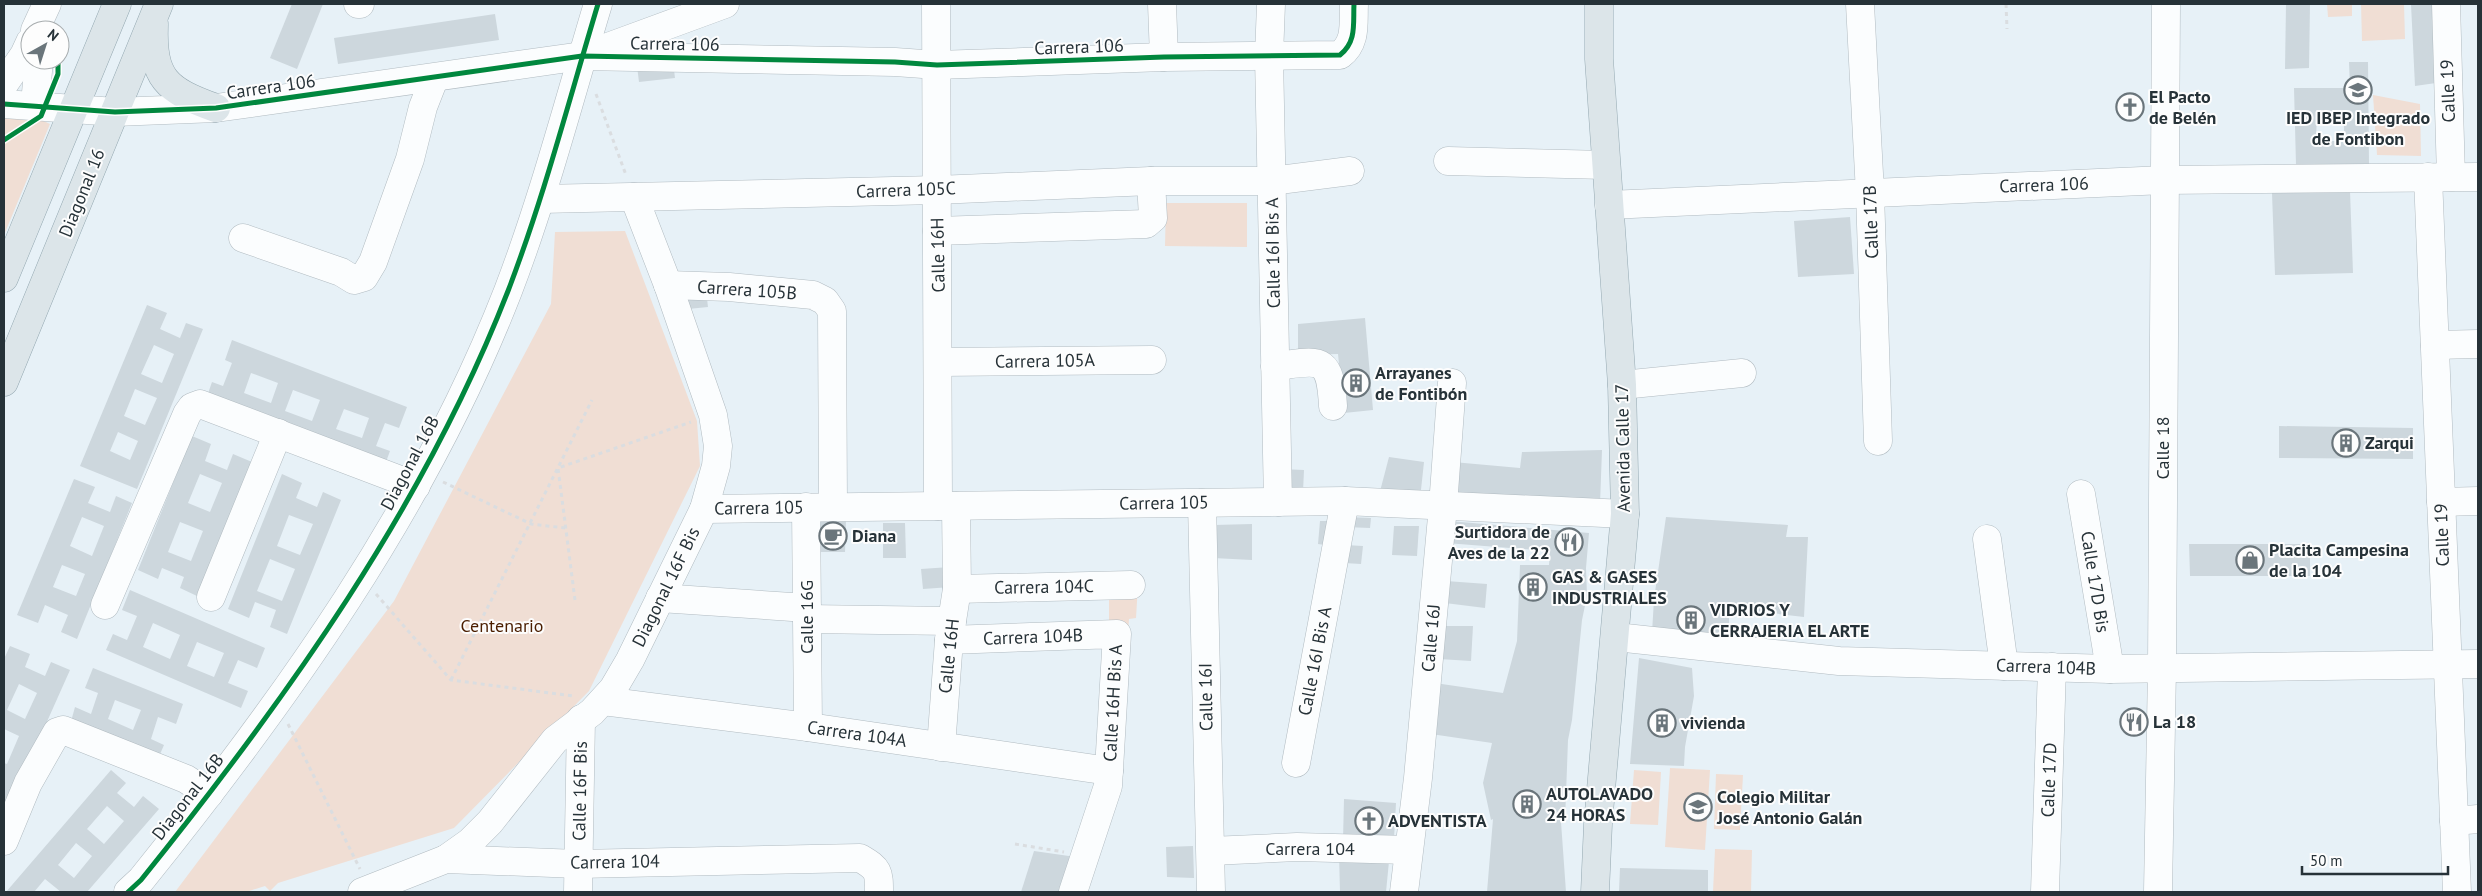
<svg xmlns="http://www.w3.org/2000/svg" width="2482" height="896" viewBox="0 0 2482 896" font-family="'PT Sans',sans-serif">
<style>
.green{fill:#f0ded4}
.building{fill:#cdd7dd;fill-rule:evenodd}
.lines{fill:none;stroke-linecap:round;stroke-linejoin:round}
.minor-casing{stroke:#b1bbc1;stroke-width:29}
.major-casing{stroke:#94a8b1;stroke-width:29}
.path{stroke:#dadde0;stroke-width:3;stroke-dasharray:4 4;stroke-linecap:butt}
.minor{stroke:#fbfdfe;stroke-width:28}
.major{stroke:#dce5e9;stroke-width:28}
.cycleway-casing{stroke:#fdfdfd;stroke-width:8}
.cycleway{stroke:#00873e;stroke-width:5}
.labels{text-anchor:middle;stroke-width:4;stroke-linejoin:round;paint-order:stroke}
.street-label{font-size:18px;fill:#263238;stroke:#fdfdfd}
.poi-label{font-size:18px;font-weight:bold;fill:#263238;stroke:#fdfdfd;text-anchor:start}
.park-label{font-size:18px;fill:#4b1e00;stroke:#fdfdfd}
</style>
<rect width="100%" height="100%" fill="#e7f1f7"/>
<!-- green -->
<g class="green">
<polygon points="2327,4 2352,4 2352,16 2328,17"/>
<polygon points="2361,4 2404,4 2405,39 2362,41"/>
<polygon points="2373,95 2420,104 2421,156 2377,155"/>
<polygon points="4,116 37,118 50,124 4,235"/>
<polygon points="1166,203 1247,203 1247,247 1165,246"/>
<polygon points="625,231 697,421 700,466 589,691 454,828 278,883 270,891 265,886 246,892 175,892 394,601 551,304 555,232"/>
<polygon points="1138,585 1136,618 1129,619 1128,634 1109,631 1109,586"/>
<polygon points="1670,768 1710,770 1705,850 1665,847"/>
<polygon points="1634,770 1661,772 1658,825 1630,824"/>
<polygon points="1716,774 1743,775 1740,830 1714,829"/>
<polygon points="1715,849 1752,850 1751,892 1713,892"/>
</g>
<!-- building -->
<g class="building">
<polygon points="292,4 323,4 297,69 270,58"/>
<polygon points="2286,4 2310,4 2309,68 2285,69"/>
<polygon points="2411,4 2433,4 2436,83 2415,86"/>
<polygon points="495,14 499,40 338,64 334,38"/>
<polygon points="673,62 675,78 639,82 637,66"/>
<path d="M2349 62H2368L2369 165H2296L2294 88H2350ZM2317 113H2344V141H2316Z"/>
<polygon points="2350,191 2353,273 2275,275 2272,193"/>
<polygon points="1850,217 1854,274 1798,277 1794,221"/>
<polygon points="706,290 708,307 688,309 686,291"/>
<path d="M147 305 167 313 160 329 180 338 186 323 203 329 137 489 80 466ZM154 345 174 354 162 383 141 374ZM135 389 157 398 145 425 124 416ZM118 432 138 441 130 460 110 451Z"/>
<polygon points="1365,318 1373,410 1344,413 1338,354 1298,355 1298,324"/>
<path d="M232 340 407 407 399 428 385 423 376 446 390 451 383 470 205 402 212 382 223 386 232 363 225 360ZM251 373 278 383 271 403 244 393ZM293 390 320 400 312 421 285 411ZM344 409 369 418 362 438 336 429Z"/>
<polygon points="2279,426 2413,428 2413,459 2279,458"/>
<path d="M192 436 211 444 205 461 227 470 233 454 252 462 197 596 180 588 184 577 162 568 158 579 138 570ZM200 474 222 483 210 512 188 503ZM180 522 203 531 191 561 168 552Z"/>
<polygon points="1602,450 1600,504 1453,500 1453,462 1520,468 1522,452"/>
<polygon points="1389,457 1424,462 1420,499 1378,499"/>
<polygon points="1280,469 1304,470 1303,492 1280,491"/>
<path d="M282 474 302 483 296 498 317 507 323 492 341 500 287 634 270 627 276 610 255 602 249 618 228 609ZM289 515 313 524 300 555 277 546ZM270 559 295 569 282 601 257 591Z"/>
<path d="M74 479 95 487 88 503 110 512 116 496 132 503 77 639 61 632 68 615 45 605 38 623 17 615ZM82 517 104 526 92 556 70 546ZM62 565 85 574 76 596 53 587Z"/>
<polygon points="1347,517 1371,518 1370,528 1345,527"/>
<polygon points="1666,517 1788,525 1786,537 1808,537 1804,617 1729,608 1729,645 1652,633 1654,599"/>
<polygon points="821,520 846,521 845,552 820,552"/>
<polygon points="1320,521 1334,521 1331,546 1318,544"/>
<polygon points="1449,521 1589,533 1586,568 1587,596 1582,620 1572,720 1568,740 1565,822 1561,822 1566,892 1487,892 1493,819 1491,820 1483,783 1492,743 1431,734 1435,683 1503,693 1517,641 1520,565 1549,565 1550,551 1446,543"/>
<polygon points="883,523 905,523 906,558 883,558"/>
<polygon points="1252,524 1252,560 1213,558 1214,525"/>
<polygon points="1394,526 1419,526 1417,556 1392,555"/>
<polygon points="2189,544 2310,544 2310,576 2190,576"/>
<polygon points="1345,545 1363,546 1361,564 1344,563"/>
<polygon points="950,567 951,587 923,589 921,569"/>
<polygon points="1446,581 1487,584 1485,608 1445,603"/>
<path d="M130 590 265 648 257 668 238 660 228 683 248 691 241 708 106 650 113 634 127 640 137 616 122 610ZM153 623 180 635 170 659 143 647ZM197 642 224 653 214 677 187 666Z"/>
<polygon points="1442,626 1473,626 1471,661 1439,659"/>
<path d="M10 646 30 654 25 667 45 676 51 662 70 670 4 818V763L7 764 19 736 4 729V659ZM19 684 37 693 25 719 7 710Z"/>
<polygon points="1639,658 1692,668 1694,696 1685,747 1684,766 1630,764"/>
<path d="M93 668 183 704 176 724 158 717 151 739 164 745 157 761 70 725 75 707 91 714 98 693 85 688ZM115 700 141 710 133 730 108 719Z"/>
<path d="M111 770 126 783 117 793 134 807 143 796 159 809 87 892H61L45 879 34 892H6ZM107 806 124 821 104 844 87 829ZM76 843 92 856 74 878 58 865Z"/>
<polygon points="1344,799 1396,803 1394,839 1343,840"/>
<polygon points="1193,846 1194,878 1167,877 1166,847"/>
<polygon points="1034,851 1076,857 1063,892 1021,892"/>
<polygon points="1390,851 1386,892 1340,892 1339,853"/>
<polygon points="1620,868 1708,870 1708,892 1619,892"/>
</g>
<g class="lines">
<!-- minor casing -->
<g class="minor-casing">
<g id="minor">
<polyline points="358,4 360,4"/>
<polyline points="936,4 938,506"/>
<polyline points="1162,4 1164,57"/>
<polyline points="1271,4 1269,56 1278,502"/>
<polyline points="1860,4 1870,193 1878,441"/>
<polyline points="2446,4 2451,177"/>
<polyline points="35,30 47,4"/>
<polyline points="597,51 725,4"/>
<polyline points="4,84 24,55 30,42"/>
<path d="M4 104 115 112 216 108 582 56 895 62 937 65 1164 57 1340 55C1357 42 1353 23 1354 4"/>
<polyline points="35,104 39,60"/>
<polyline points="1448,161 1606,165"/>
<polyline points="2428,177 2457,892"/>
<polyline points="541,199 937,190 1151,181 1271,181 1350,171"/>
<polyline points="1609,205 2164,180 2478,177"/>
<polyline points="937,231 1146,224 1153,218 1151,181"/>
<polyline points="243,238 341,272 354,280 364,277 373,262 410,159 423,107 434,79"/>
<polyline points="668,285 729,287 813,295 825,301 832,311 833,507"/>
<polyline points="2435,345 2478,344"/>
<polyline points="939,362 1152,360"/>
<path d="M1275 366C1320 361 1330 354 1333 406"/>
<polyline points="1622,385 1742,373"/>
<polyline points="2081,494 2110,669"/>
<polyline points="2441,502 2478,501"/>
<polyline points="1202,503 1211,892"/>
<polyline points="806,507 808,727"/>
<polyline points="704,509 1345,501 1625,514"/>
<polyline points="1987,539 2004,666"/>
<polyline points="957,589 1131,585"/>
<polyline points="211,597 278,433"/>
<polyline points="660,598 807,608"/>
<polyline points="105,605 187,414 192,407 200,404 416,486"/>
<polyline points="807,619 952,621"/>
<polyline points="1616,637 1839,661 2110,669 2478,664"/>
<polyline points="949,640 1117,634 1108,786 1073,892"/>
<polyline points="603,701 808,727 1109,771"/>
<polyline points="941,747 949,640 957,589 956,506"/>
<polyline points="1296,763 1345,501"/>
<polyline points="2454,821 2478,819"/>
<polyline points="4,841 28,783 57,732 63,730 186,779 209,794"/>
<polyline points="1211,851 1297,847 1408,850"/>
<polyline points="446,859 470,842 490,822 555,740 592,712 613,689 630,660 704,509 716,466 718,446 713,415 668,285 634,197"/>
<path d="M128 892 141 880C286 700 424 507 508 291 544 197 569 100 598 4"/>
<path d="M362 892 446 859 578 864 860 858C879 869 879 872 879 892"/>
<polyline points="578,892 581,719"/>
<polyline points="1404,892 1418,778 1443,506 1452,383"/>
<polyline points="2045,892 2052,667"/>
<polyline points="2158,892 2162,668 2166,4"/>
</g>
</g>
<!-- major casing -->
<g class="major-casing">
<g id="major">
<path d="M154 24C152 79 166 90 216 108"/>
<polyline points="4,278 117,4"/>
<polyline points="4,382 159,4"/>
<polyline points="1595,892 1598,824 1625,514 1622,385 1599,59 1599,4"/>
</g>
</g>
<!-- path -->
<g class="path">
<polyline points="2006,4 2007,29"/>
<polyline points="596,94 626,175"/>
<polyline points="443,482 531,524 565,528"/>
<polyline points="376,594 451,680 573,696"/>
<polyline points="575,600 558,468 691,422"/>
<polyline points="451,680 592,400"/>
<polyline points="288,724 360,869"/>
<polyline points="1015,844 1064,852"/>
</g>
<!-- minor -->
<use href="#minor" class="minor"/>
<!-- major -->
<use href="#major" class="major"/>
<!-- cycleway casing -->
<g class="cycleway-casing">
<g id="cycleway">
<path d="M4 104 115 112 216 108 582 56 895 62 937 65 1164 57 1340 55C1357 42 1353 23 1354 4"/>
<polyline points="4,140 41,116 58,74 58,60"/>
<path d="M128 892 141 880C286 700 424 507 508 291 544 197 569 100 598 4"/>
</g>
</g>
<!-- cycleway -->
<use href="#cycleway" class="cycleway"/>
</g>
<!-- icons -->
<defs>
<g id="school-ring" transform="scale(1.4375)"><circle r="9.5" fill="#fdfdfd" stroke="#6a757b" stroke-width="1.5"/><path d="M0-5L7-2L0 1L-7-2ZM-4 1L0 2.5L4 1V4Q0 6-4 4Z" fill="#6a757b"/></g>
<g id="church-ring" transform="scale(1.4375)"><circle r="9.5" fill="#fdfdfd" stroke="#6a757b" stroke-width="1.5"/><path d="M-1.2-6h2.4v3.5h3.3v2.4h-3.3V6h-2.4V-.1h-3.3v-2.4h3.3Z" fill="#6a757b"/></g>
<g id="building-ring" transform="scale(1.4375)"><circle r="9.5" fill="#fdfdfd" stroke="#6a757b" stroke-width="1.5"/><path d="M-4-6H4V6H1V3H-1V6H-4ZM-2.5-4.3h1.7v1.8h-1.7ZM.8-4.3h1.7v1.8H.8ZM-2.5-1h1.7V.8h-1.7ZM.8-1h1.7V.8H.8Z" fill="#6a757b"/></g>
<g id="cafe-ring" transform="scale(1.4375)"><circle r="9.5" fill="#fdfdfd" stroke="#6a757b" stroke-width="1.5"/><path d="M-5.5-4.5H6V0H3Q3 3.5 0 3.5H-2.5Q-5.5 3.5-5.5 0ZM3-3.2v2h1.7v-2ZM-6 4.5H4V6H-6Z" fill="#6a757b"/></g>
<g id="restaurant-ring" transform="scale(1.4375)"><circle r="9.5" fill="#fdfdfd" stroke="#6a757b" stroke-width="1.5"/><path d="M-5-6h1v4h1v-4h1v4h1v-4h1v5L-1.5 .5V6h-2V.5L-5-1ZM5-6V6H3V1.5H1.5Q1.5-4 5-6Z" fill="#6a757b"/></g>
<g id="shop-ring" transform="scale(1.4375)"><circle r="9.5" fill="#fdfdfd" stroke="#6a757b" stroke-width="1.5"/><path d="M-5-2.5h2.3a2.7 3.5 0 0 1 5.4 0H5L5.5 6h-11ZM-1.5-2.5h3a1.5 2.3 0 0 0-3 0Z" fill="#6a757b"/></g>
</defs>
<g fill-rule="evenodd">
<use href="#school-ring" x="2358" y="90"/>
<use href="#church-ring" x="2130" y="107"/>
<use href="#building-ring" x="1356" y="383"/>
<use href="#building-ring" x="2346" y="443"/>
<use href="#cafe-ring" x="833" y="536"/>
<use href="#restaurant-ring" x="1569" y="542"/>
<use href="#shop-ring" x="2250" y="560"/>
<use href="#building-ring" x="1533" y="587"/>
<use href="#building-ring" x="1691" y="620"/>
<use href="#restaurant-ring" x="2134" y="722"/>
<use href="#building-ring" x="1662" y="723"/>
<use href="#building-ring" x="1527" y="804"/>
<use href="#school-ring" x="1698" y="807"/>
<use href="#church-ring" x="1369" y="821"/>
</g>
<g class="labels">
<!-- street labels -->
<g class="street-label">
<text transform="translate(675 44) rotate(1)" y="6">Carrera 106</text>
<text transform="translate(1079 47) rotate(-2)" y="6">Carrera 106</text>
<text transform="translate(271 87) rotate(-8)" y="6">Carrera 106</text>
<text transform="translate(2448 91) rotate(-92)" y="6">Calle 19</text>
<text transform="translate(2044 185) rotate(-2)" y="6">Carrera 106</text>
<text transform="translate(906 190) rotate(-2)" y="6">Carrera 105C</text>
<text transform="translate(82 193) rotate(-68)" y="6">Diagonal 16</text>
<text transform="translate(1871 222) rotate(-92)" y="6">Calle 17B</text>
<text transform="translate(1273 253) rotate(-91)" y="6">Calle 16I Bis A</text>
<text transform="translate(938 255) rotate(-91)" y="6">Calle 16H</text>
<text transform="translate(747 290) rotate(4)" y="6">Carrera 105B</text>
<text transform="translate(1045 361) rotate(-1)" y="6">Carrera 105A</text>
<text transform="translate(1623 448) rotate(-91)" y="6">Avenida Calle 17</text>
<text transform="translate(2163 448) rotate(-90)" y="6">Calle 18</text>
<text transform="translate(410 463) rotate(-62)" y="6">Diagonal 16B</text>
<text transform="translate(1164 503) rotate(-1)" y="6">Carrera 105</text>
<text transform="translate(759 508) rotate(-1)" y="6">Carrera 105</text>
<text transform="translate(2442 535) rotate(-92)" y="6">Calle 19</text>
<text transform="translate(2095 582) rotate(81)" y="6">Calle 17D Bis</text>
<text transform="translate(666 587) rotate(-64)" y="6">Diagonal 16F Bis</text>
<text transform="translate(1044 587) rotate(-1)" y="6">Carrera 104C</text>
<text transform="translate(807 617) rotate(-90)" y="6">Calle 16G</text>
<text transform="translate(1033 637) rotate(-2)" y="6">Carrera 104B</text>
<text transform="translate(1431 638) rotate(-85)" y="6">Calle 16J</text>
<text transform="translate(949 656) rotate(-84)" y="6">Calle 16H</text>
<text transform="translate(1315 661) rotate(-79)" y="6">Calle 16I Bis A</text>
<text transform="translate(2046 667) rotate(2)" y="6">Carrera 104B</text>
<text transform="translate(1206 697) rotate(-91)" y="6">Calle 16I</text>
<text transform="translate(1113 703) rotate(-87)" y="6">Calle 16H Bis A</text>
<text transform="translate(857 734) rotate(8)" y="6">Carrera 104A</text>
<text transform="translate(2049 780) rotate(-88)" y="6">Calle 17D</text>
<text transform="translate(580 791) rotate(-89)" y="6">Calle 16F Bis</text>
<text transform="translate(188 797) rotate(-52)" y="6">Diagonal 16B</text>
<text x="1310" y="855">Carrera 104</text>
<text transform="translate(615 862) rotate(-1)" y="6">Carrera 104</text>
</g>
<!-- poi labels -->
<g class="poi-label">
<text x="2149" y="103">El Pacto<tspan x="2149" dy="21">de Belén</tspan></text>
<text x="2358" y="124" text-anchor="middle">IED IBEP Integrado<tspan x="2358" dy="21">de Fontibon</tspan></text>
<text x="1375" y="379">Arrayanes<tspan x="1375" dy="21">de Fontibón</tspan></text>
<text x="2365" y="449">Zarqui</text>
<text x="1550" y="538" text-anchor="end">Surtidora de<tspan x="1550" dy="21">Aves de la 22</tspan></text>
<text x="852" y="542">Diana</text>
<text x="2269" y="556">Placita Campesina<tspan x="2269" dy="21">de la 104</tspan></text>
<text x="1552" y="583">GAS &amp; GASES<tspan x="1552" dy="21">INDUSTRIALES</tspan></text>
<text x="1710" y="616">VIDRIOS Y<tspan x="1710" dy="21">CERRAJERIA EL ARTE</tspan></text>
<text x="2153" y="728">La 18</text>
<text x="1681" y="729">vivienda</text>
<text x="1546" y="800">AUTOLAVADO<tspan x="1546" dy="21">24 HORAS</tspan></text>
<text x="1717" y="803">Colegio Militar<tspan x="1717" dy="21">José Antonio Galán</tspan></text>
<text x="1388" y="827">ADVENTISTA</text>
</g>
<!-- park labels -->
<g class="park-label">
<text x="502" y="632">Centenario</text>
</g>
</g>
<!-- border -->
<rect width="2482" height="896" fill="none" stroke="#263238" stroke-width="10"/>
<!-- north arrow -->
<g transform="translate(45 45) rotate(39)"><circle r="24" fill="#fdfdfd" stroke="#a7acae"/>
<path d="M0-4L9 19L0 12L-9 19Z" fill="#6a757b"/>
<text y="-8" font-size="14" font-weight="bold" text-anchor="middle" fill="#263238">N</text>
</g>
<!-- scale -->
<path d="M2302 866v8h146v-8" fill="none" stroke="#263238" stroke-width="2.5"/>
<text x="2310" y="866" font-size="15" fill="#263238" stroke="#fdfdfd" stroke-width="4" paint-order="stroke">50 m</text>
</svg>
